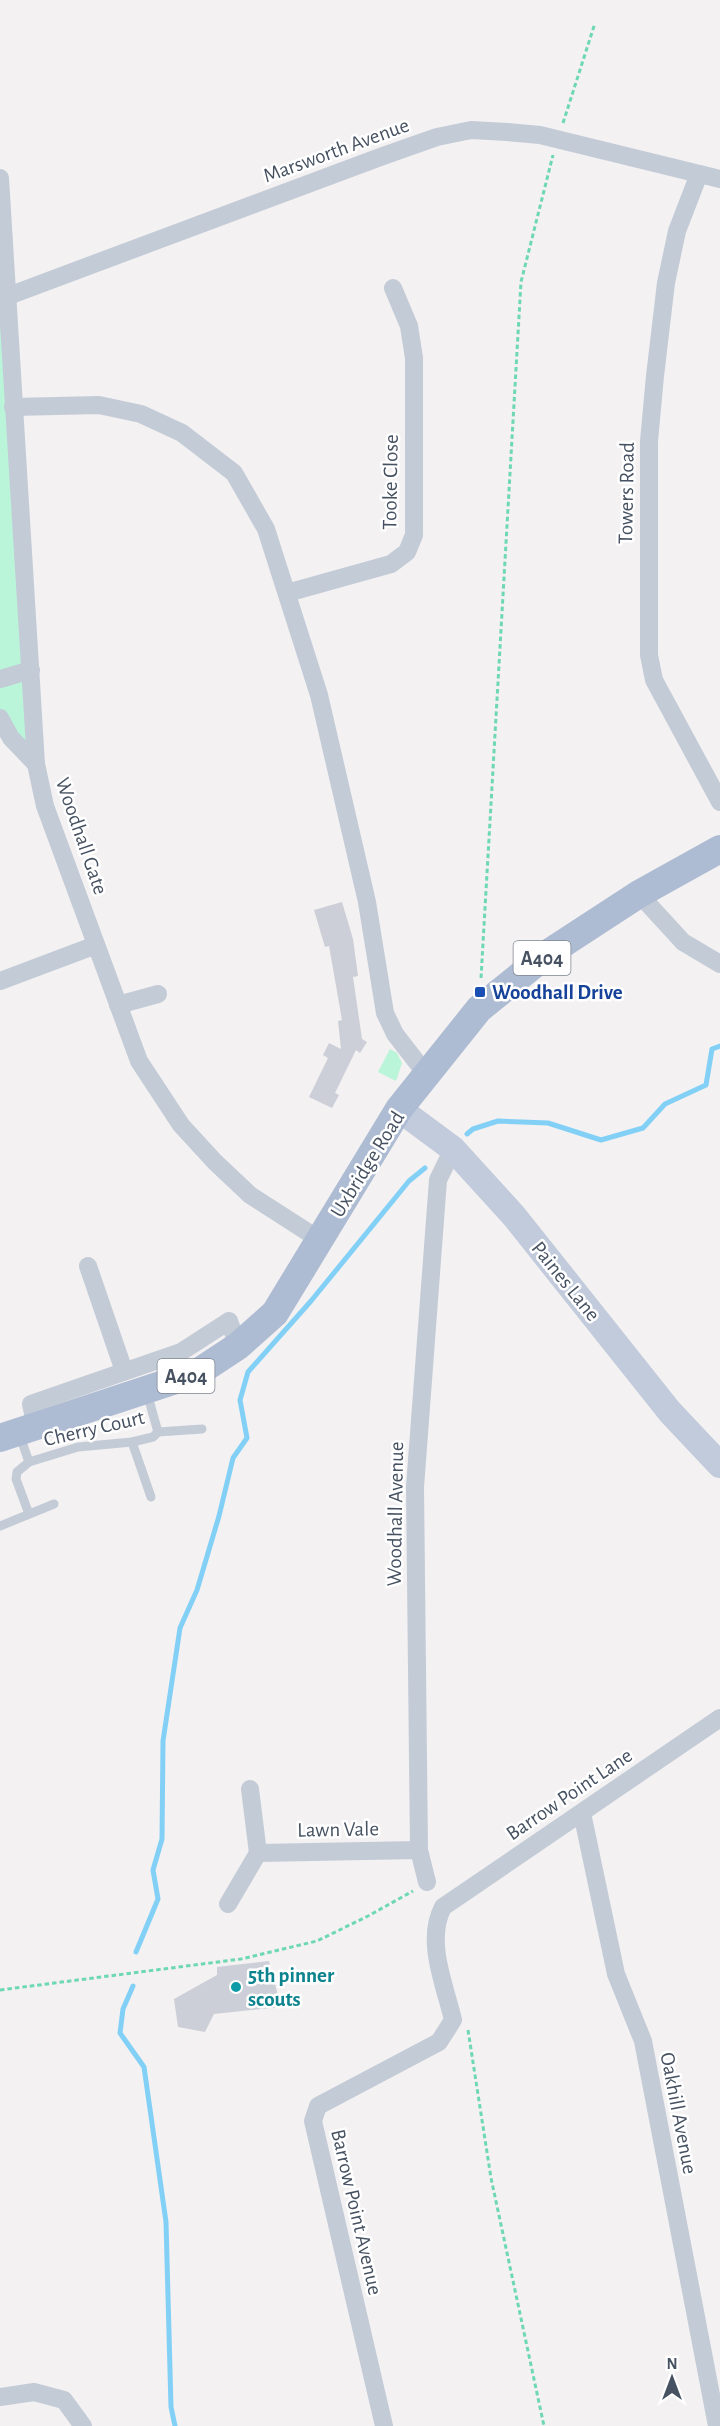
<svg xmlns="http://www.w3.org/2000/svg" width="720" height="2426" viewBox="0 0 720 2426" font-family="'Alegreya Sans',sans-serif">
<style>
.green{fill:#bbf5d9}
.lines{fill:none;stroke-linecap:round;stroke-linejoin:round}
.stream{stroke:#83d0f7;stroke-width:5}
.building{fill:#cccfd7}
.path{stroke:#6ed8b2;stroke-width:3;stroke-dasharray:4.5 3;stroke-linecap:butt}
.lane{stroke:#c3cbd7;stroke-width:9}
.street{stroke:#c3cbd7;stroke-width:18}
.secondary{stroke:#c1cbdc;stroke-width:26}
.primary{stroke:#adbbd3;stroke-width:28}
.transit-dot{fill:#1a4fb4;stroke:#fff;stroke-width:2}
.culture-dot{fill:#0f9aa8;stroke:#fff;stroke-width:2}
.labels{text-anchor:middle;stroke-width:5;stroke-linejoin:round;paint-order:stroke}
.shield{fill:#fff;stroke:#7e8590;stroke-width:1.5}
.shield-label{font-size:20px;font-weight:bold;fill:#465161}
.street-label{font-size:21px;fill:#465161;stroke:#fff}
.transit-label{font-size:21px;font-weight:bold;fill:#164399;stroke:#fff;text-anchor:start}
.culture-label{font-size:21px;font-weight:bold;fill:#0d838f;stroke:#fff;text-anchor:start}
</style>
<rect width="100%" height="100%" fill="#f3f1f1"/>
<!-- green -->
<g class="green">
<polygon points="0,299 36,764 0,718"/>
<polygon points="390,1049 397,1053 402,1063 396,1081 378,1072"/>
</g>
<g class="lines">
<!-- stream -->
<g class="stream">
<polyline points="467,1134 473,1129 498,1121 548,1123 601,1140 643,1128 665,1104 706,1085 712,1049 720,1046"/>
<polyline points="136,1952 158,1899 153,1870 162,1839 163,1741 180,1628 197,1590 219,1516 233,1458 247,1438 240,1400 248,1372 311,1301 409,1181 425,1168"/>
<polyline points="133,1986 123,2009 120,2033 144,2067 166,2222 171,2407 175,2426"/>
</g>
</g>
<!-- building -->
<g class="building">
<polygon points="342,902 353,939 358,976 353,977 362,1039 367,1042 360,1053 356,1050 335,1093 339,1095 332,1108 309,1097 328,1058 323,1055 329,1043 341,1049 338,1021 342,1020 329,946 325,947 314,910"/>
<polygon points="269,1961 281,2007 214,2014 205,2032 178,2027 174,1999 217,1975 217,1967"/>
</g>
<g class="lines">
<!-- path -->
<g class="path">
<polyline points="563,123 595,23"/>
<polyline points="481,978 521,282 553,155"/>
<polyline points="0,1990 241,1959 317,1941 368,1916 413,1891"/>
<polyline points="468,2030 491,2178 544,2426"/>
</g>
<!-- lane -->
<g class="lane">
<polyline points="158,1432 202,1429"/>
<polyline points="20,1436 29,1462 78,1447 132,1442 153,1437 158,1432 147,1393"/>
<polyline points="132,1442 151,1497"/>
<polyline points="29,1514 16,1479 17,1472 29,1462"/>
<polyline points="0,1526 54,1504"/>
</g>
<!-- street -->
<g class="street">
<polyline points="699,174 677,231 666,283 655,376 649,441 649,655 654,680 720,802"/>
<polyline points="0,178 36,764 45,806 139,1061 181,1125 215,1162 250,1195 320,1240"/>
<polyline points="0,299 383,156 437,137 471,130 507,132 540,135 720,179"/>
<polyline points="13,407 99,405 141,414 182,433 234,473 266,529 319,695 367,902 385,1013 395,1034 426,1074"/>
<polyline points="287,593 391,564 407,552 414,535 414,358 409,326 393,288"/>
<polyline points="0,679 31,670"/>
<polyline points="0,718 11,738 36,764"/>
<polyline points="639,894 683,942 720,964"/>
<polyline points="0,981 96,945"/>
<polyline points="118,1005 158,994"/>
<polyline points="88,1266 124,1371"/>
<polyline points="36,1427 31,1404 181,1352 229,1321 238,1346"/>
<polyline points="250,1789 258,1853 419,1850"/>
<polyline points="582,1813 616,1974 643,2041 717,2426"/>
<polyline points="427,1882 419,1850 415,1487 438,1180 453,1149"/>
<polyline points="228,1904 258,1853"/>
<polyline points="0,2397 34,2392 64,2400 83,2426"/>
<path d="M384 2426 313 2121 318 2106 439 2042 453 2020C445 1985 425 1941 443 1907L720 1718"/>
</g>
<!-- secondary -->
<polyline class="secondary" points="399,1109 453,1149 514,1216 670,1412 720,1465"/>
<!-- primary -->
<polyline class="primary" points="0,1438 197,1373 238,1346 275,1313 399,1109 479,1009 547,954 639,894 720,849"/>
</g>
<!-- markers -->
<rect class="transit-dot" x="474" y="986" width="12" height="12" rx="3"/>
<circle class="culture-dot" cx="236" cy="1987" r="6"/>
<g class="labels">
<!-- shield labels -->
<g class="shield">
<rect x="513.5" y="941" width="57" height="34" rx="4.5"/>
<rect x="157.5" y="1359" width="57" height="34" rx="4.5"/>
</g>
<g class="shield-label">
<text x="542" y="965">A404</text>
<text x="186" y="1383">A404</text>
</g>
<!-- street labels -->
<g class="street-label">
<text transform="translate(336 150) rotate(-20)" y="7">Marsworth Avenue</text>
<text transform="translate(390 482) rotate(-89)" y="7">Tooke Close</text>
<text transform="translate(626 493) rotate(-89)" y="7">Towers Road</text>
<text transform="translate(82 836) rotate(71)" y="7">Woodhall Gate</text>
<text transform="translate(367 1164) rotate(-58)" y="7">Uxbridge Road</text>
<text transform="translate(566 1281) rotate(51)" y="7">Paines Lane</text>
<text transform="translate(94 1428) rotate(-13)" y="7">Cherry Court</text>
<text transform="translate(395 1514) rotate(-89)" y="7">Woodhall Avenue</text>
<text transform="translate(569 1794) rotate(-34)" y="7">Barrow Point Lane</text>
<text transform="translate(338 1829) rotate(-1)" y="7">Lawn Vale</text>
<text transform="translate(679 2113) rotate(79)" y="7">Oakhill Avenue</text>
<text transform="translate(357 2212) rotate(77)" y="7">Barrow Point Avenue</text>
</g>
<!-- transit labels -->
<g class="transit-label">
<text x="492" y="999">Woodhall Drive</text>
</g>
<!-- culture labels -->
<g class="culture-label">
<text x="248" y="1982">5th pinner<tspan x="248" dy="24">scouts</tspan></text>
</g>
</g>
<!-- north arrow -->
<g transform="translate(672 2378)" stroke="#ffffff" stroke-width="4.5" paint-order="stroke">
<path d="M0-4.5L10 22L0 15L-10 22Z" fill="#465161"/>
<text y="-9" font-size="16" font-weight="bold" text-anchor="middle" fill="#465161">N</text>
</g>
</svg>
